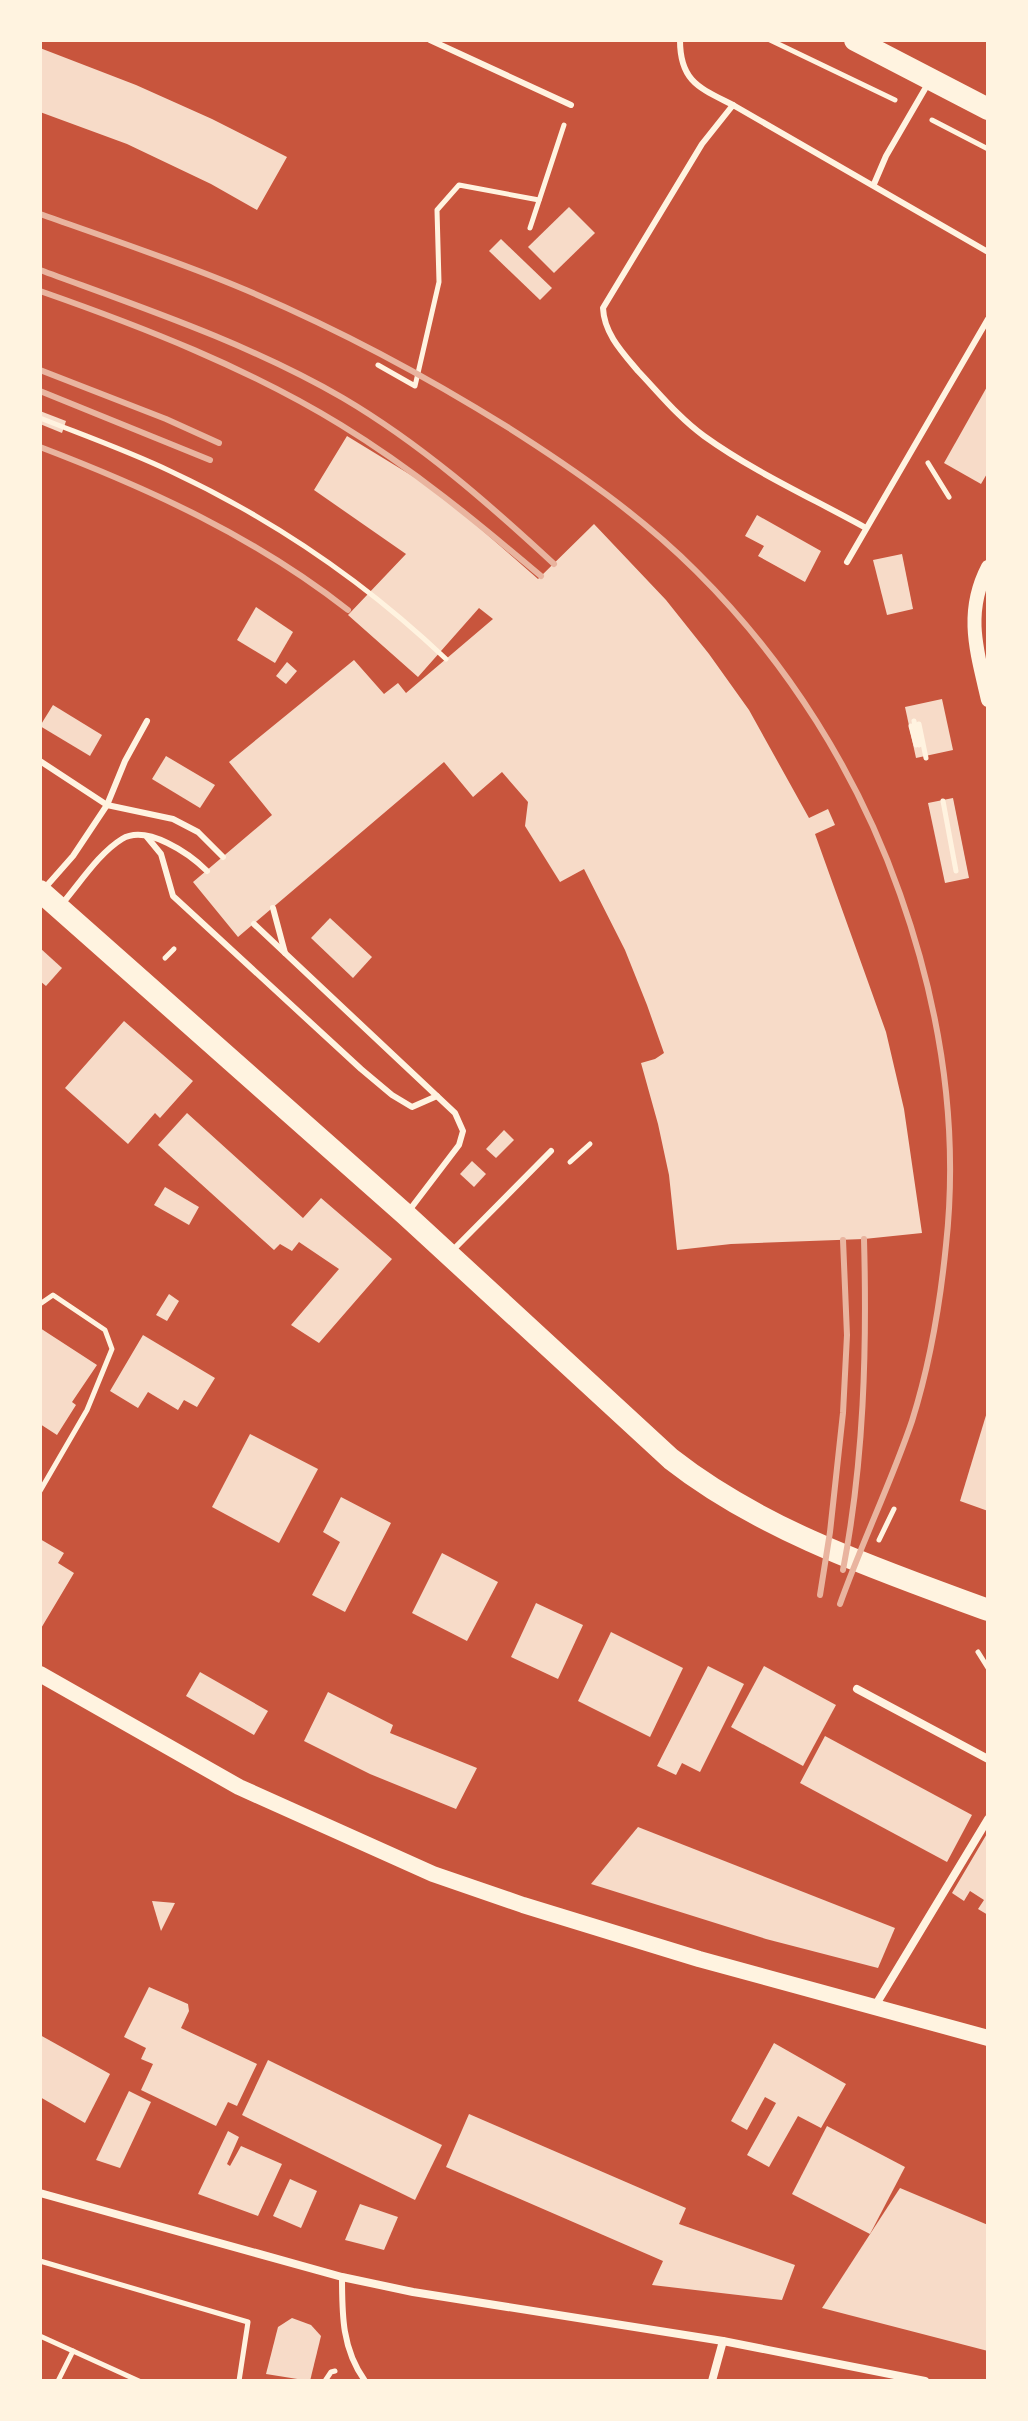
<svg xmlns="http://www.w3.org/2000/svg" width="1028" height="2421" viewBox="0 0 1028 2421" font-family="Manrope,sans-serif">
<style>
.building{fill:#f7dbc8}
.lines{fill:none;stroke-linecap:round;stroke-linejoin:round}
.path{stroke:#fff3e0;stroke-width:5}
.service{stroke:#fff3e0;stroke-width:6}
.minor{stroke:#fff3e0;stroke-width:8}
.tertiary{stroke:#fff3e0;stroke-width:14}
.secondary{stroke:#fff3e0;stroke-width:16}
.trunk{stroke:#fff3e0;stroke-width:22}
.rail{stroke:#e9b49f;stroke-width:6}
</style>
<rect width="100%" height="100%" fill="#c8553d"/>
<!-- building -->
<g class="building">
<polygon points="40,48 136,85 212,119 287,157 257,210 211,184 127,144 40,112"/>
<polygon points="569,207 595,233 554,273 528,247"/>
<polygon points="501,239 552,288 540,300 489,251"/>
<polygon points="988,385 988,472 981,484 944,463"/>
<polygon points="40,411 66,421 62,433 40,424"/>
<polygon points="347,436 419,480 468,518 538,579 594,524 666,600 709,654 749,710 809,818 828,809 835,825 815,834 886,1032 904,1109 922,1233 864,1239 731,1244 677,1250 669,1175 658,1124 641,1063 655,1059 664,1053 647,1005 625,950 584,869 560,882 525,826 528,802 502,772 473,797 444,762 238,937 193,882 272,815 229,762 354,660 384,694 398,683 406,693 493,619 479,608 418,677 348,615 406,554 314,490"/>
<polygon points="757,515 821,551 805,582 758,556 764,546 745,536"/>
<polygon points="902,554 913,609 887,615 873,560"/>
<polygon points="256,607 293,632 275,663 237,640"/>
<polygon points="287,662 297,671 286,684 276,676"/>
<polygon points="942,699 953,750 916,758 905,707"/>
<polygon points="53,705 102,735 90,756 40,726"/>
<polygon points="166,756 215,785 200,808 152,779"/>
<polygon points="953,798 969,878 945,883 928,803"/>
<polygon points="330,918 372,957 353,978 311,938"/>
<polygon points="40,948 62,968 46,986 40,981"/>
<polygon points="124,1021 193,1081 160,1118 155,1113 128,1144 65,1088"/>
<polygon points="187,1113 303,1218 321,1198 392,1259 319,1343 291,1325 339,1269 299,1242 292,1251 280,1244 274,1250 158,1145"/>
<polygon points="504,1130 514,1140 496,1158 486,1149"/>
<polygon points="472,1161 486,1174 474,1187 460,1174"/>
<polygon points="165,1187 199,1207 189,1225 154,1205"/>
<polygon points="169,1294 179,1301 167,1321 156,1315"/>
<polygon points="40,1328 97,1365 72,1402 76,1405 57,1435 40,1424"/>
<polygon points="143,1335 215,1378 197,1407 184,1400 178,1410 148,1392 138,1408 110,1391"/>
<polygon points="987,1412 988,1412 988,1511 960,1501"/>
<polygon points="250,1434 318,1469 279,1543 212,1507"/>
<polygon points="341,1497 391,1523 345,1612 312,1595 340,1542 323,1532"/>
<polygon points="40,1539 64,1553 58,1563 74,1573 40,1630"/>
<polygon points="442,1553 498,1582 467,1641 412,1613"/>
<polygon points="536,1603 583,1625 558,1679 511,1657"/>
<polygon points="611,1632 683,1668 650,1737 578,1701"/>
<polygon points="708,1666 744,1684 700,1772 682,1763 676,1775 657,1766"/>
<polygon points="764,1666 836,1705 803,1766 731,1727"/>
<polygon points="200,1672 268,1711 254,1735 186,1696"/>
<polygon points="328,1692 393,1725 390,1733 477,1768 456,1809 370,1774 304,1741"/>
<polygon points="825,1736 972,1815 947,1862 800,1783"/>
<polygon points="638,1827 895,1928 878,1968 766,1939 591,1884"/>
<polygon points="988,1832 988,1915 978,1909 984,1900 970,1891 964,1901 952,1893"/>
<polygon points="152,1901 175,1903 161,1931"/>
<polygon points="149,1987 188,2004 189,2011 181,2028 257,2064 237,2106 228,2102 216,2126 141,2090 153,2064 141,2059 146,2048 124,2037"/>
<polygon points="40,2035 110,2074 85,2123 40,2097"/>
<polygon points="774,2043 846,2084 821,2128 798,2116 769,2167 747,2155 776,2103 765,2097 747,2130 731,2121"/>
<polygon points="268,2060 442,2145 415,2200 242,2115"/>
<polygon points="129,2091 151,2102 120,2168 96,2160"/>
<polygon points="469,2114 686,2208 679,2224 795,2265 782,2300 652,2285 663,2261 446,2167"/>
<polygon points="827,2126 905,2167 870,2234 792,2194"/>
<polygon points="228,2131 239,2137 227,2164 230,2166 241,2146 282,2164 258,2216 198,2194"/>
<polygon points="290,2179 317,2191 301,2228 273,2216"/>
<polygon points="900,2188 988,2225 988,2351 822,2308"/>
<polygon points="360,2204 398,2217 384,2250 345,2240"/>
<polygon points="292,2318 311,2325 321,2336 310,2381 266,2374 278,2327"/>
</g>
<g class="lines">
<!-- path -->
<g class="path">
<polyline points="770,40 895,100"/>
<polyline points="932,120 988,149"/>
<polyline points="530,228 564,125"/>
<polyline points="378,365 415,386 439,282 437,210 459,185 539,200"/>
<path d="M40 418C83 435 128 451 170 471 271 518 365 582 446 659"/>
<polyline points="928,463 949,497"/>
<polyline points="914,721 919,745"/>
<polyline points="919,724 926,758"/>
<polyline points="911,726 916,745"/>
<polyline points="943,801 956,871"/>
<polyline points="165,958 174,949"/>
<polyline points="570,1162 590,1144"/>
<polyline points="40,1304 53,1295 105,1330 112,1349 87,1410 40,1491"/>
<polyline points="879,1540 894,1509"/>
<polyline points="978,1652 988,1668"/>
<polyline points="40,2261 248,2322 239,2381"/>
<polyline points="40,2336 139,2381"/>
<polyline points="58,2381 73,2351"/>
<polyline points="325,2381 331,2372 335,2371"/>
</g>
<!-- service -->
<g class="service">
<polyline points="430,40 571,105"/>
<path d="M680 40C680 82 700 88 733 105"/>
<polyline points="874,184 886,156 929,82"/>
<path d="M866 528C812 498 754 472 704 436 679 418 659 393 638 371 622 352 604 333 603 308L702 144 733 105 988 252"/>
<polyline points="847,562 988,319"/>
<polyline points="40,761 107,805 173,819 198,832 223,857"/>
<polyline points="147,837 161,854 173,896 361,1069 392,1095 412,1107 437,1096"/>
<polyline points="43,890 73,856 107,805 125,761 147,721"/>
<path d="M62 904C80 883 99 853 122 839 147 824 190 854 207 871"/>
<polyline points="273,908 285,953"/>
<polyline points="254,924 455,1113 463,1131 459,1145 408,1212"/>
<polyline points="453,1250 551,1151"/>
<path d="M342 2277C342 2315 342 2349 365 2381"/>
</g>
<!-- minor -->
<g class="minor">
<polyline points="857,1689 988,1759"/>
<polyline points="875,2006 988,1819"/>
<polyline points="40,2193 342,2277 413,2292 723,2341 925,2381"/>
<polyline points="712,2381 723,2341"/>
</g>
<!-- tertiary -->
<path class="tertiary" d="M988 567C964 613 977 652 988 700"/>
<!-- secondary -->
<polyline class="secondary" points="40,1674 239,1787 433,1874 523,1905 699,1959 988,2038"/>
<!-- trunk -->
<g class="trunk">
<polyline points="855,40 988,109"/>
<path d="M40 891 406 1215 671 1459C763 1531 879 1570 988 1610"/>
</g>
<!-- rail -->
<g class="rail">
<path d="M40 214C105 237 171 259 234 285 331 325 421 373 509 428 575 470 641 516 696 571 787 661 858 774 900 894 940 1007 959 1126 946 1245 940 1305 930 1364 912 1421 891 1483 862 1542 840 1604"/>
<path d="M40 270C143 308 248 343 343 398 421 444 488 503 554 564"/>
<path d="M40 291C143 327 248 368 341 425 413 469 477 522 541 576"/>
<polyline points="40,370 166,419 219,443"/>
<polyline points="40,391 210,460"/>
<path d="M40 447C150 489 255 537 348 610"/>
<path d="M843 1570C864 1461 867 1350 864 1239"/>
<polyline points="820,1595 830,1532 843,1413 847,1335 843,1240"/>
</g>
</g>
<!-- border -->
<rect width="1028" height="2421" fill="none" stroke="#fff3e0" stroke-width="84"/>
</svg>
